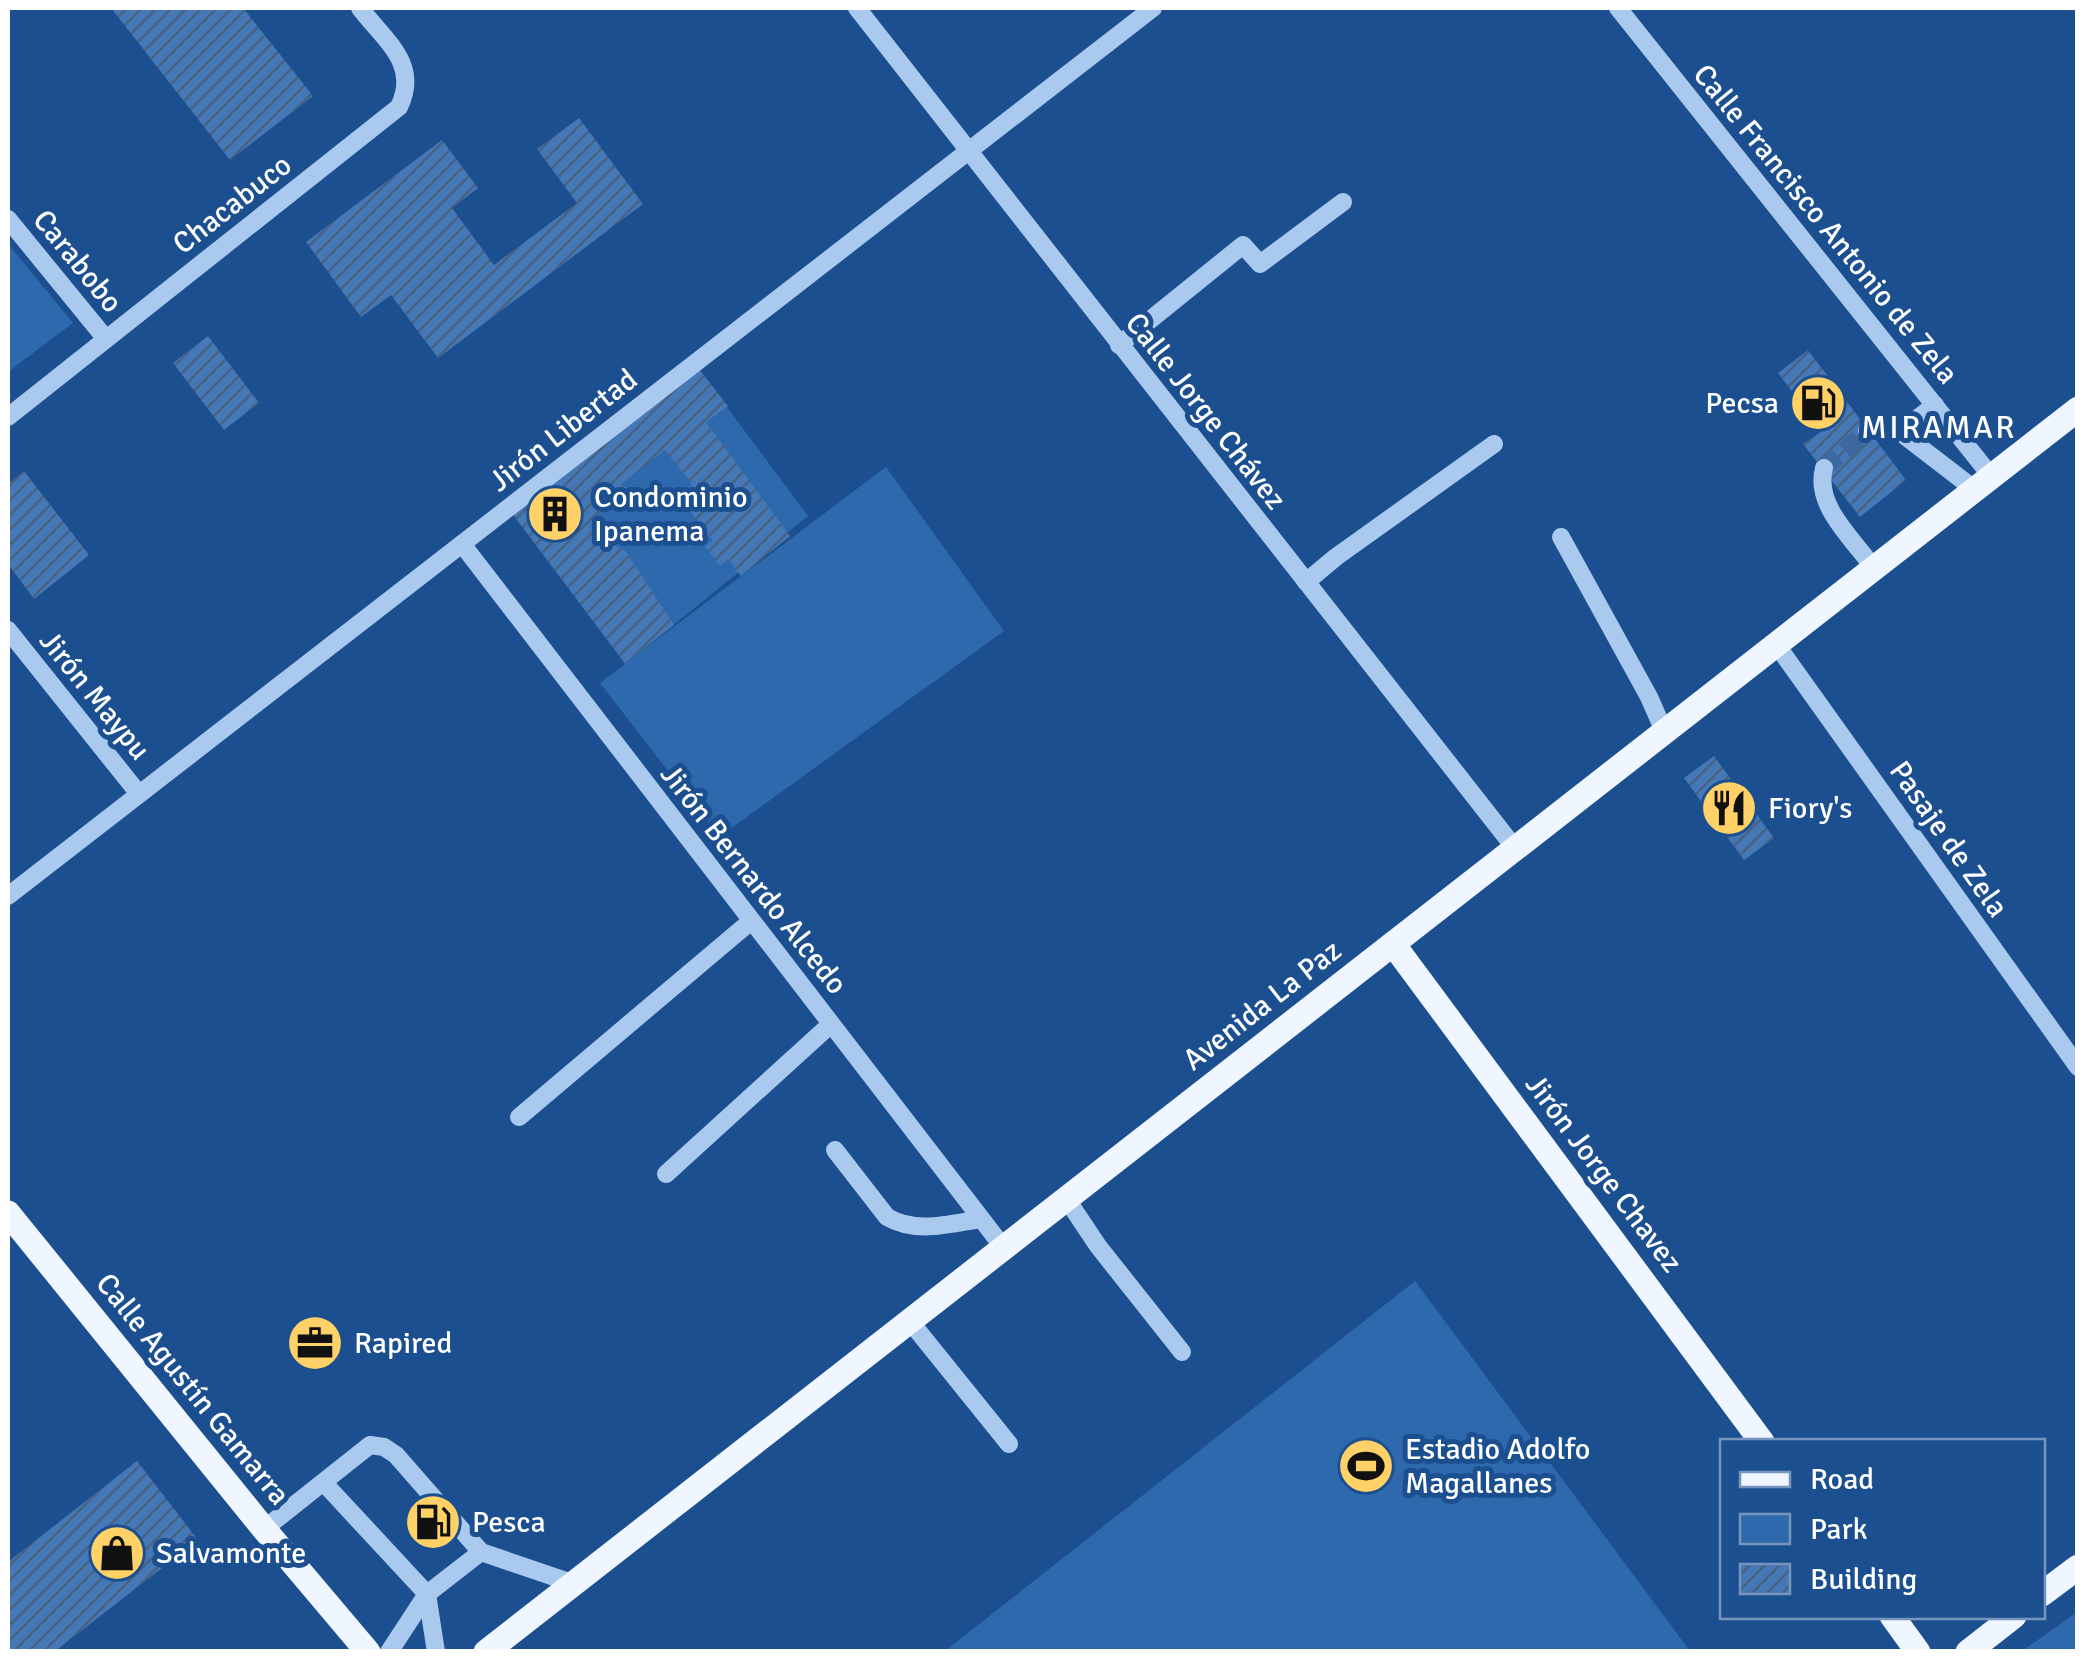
<svg xmlns="http://www.w3.org/2000/svg" width="2085" height="1659" viewBox="0 0 2085 1659" font-family="Signika,sans-serif">
<style>
.green{fill:#2e69ad}
.building{fill:url(#building-hatch)}
.lines{fill:none;stroke-linecap:round;stroke-linejoin:round}
.minor-tunnel{stroke:#3d69a0;stroke-width:18;stroke-dasharray:18 9;stroke-linecap:butt}
.minor{stroke:#a9c9ee;stroke-width:18}
.major{stroke:#f0f6ff;stroke-width:25}
.labels{text-anchor:middle;stroke-width:10;stroke-linejoin:round;paint-order:stroke}
.street-label{font-size:30px;fill:#fff;stroke:#1b4f8f}
.poi-label{font-size:30px;fill:#fff;stroke:#1b4f8f;text-anchor:start}
.neighbourhood-label{font-size:32px;letter-spacing:2.5px;fill:#fff;stroke:#1b4f8f}
</style>
<defs>
<pattern id="building-hatch" width="6" height="6" patternUnits="userSpaceOnUse" patternTransform="scale(2.5)"><rect width="6" height="6" fill="#4478b7"/><path d="M-1 1l2-2M0 6l6-6M5 7l2-2" fill="none" stroke="#486282"/></pattern>
</defs>
<rect width="100%" height="100%" fill="#1b4f8f"/>
<!-- green -->
<g class="green">
<polygon points="8,244 73,323 8,372 8,243"/>
<polygon points="695,364 808,516 639,653 886,467 1004,631 719,837 600,683 625,664 508,508"/>
<polygon points="1415,1281 1690,1651 945,1651"/>
<polygon points="2077,1612 2077,1651 2022,1651"/>
</g>
<!-- building -->
<g class="building">
<polygon points="111,8 243,8 313,96 230,160"/>
<polygon points="579,118 643,204 438,358 391,295 361,317 306,242 442,140 478,188 452,208 494,265 577,203 537,149"/>
<polygon points="208,336 259,403 224,430 173,363"/>
<polygon points="1808,350 1906,480 1860,517 1803,444 1822,431 1778,373"/>
<polygon points="695,364 728,406 706,422 790,536 741,576 728,559 720,566 705,546 713,541 689,510 691,482 665,450 621,484 630,490 591,519 608,541 626,552 674,625 625,663 508,508"/>
<polygon points="24,471 89,555 34,599 8,564 8,484"/>
<polygon points="1714,756 1774,838 1744,860 1684,778"/>
<polygon points="137,1461 198,1540 54,1652 8,1652 8,1562"/>
</g>
<g class="lines">
<!-- minor-tunnel -->
<polyline class="minor-tunnel" points="1824,468 1867,431"/>
<!-- minor -->
<g class="minor">
<polyline points="857,8 1514,847"/>
<polyline points="1618,8 1991,476"/>
<polyline points="8,219 106,339"/>
<polyline points="1119,345 1243,245 1260,264 1343,202"/>
<path d="M8 417 399 107C420 64 385 41 360 8"/>
<polyline points="1867,431 1884,428 1900,432 1974,489"/>
<polyline points="1900,432 1935,405"/>
<path d="M1824 468C1814 505 1852 538 1873 567"/>
<polyline points="1561,537 1649,697 1664,731"/>
<polyline points="462,544 1003,1247"/>
<polyline points="1306,582 1336,557 1494,444"/>
<polyline points="8,630 139,794"/>
<polyline points="1776,644 2078,1067"/>
<polyline points="8,896 1153,8"/>
<polyline points="519,1117 751,921"/>
<path d="M835 1150 887 1217C916 1234 949 1224 980 1219"/>
<polyline points="666,1174 831,1024"/>
<polyline points="1066,1198 1098,1246 1182,1352"/>
<polyline points="909,1320 1009,1444"/>
<polyline points="324,1483 427,1594 436,1652"/>
<polyline points="264,1529 370,1445 384,1447 396,1455 481,1552 572,1583"/>
<polyline points="389,1652 427,1594 481,1552"/>
</g>
<!-- major -->
<g class="major">
<polyline points="1393,944 1762,1442"/>
<polyline points="8,1213 264,1529 368,1652"/>
<polyline points="2042,1594 2078,1567"/>
<polyline points="1892,1616 1918,1652"/>
<polyline points="486,1652 2078,409"/>
<polyline points="1968,1652 2014,1616"/>
</g>
</g>
<!-- icons -->
<defs>
<g id="fuel-disc" transform="scale(2.875)"><circle r="9.5" fill="#ffd166" stroke="#1b4f8f"/><path d="M-5.5-6h7V0h2V4h1.3V-2.5L3-4.5l.8-.8L6-3V5H2.5V1h-1V6h-7ZM-4.2-4.7v3.2H.2V-4.7Z" fill="#111"/></g>
<g id="building-disc" transform="scale(2.875)"><circle r="9.5" fill="#ffd166" stroke="#1b4f8f"/><path d="M-4-6H4V6H1V3H-1V6H-4ZM-2.5-4.3h1.7v1.8h-1.7ZM.8-4.3h1.7v1.8H.8ZM-2.5-1h1.7V.8h-1.7ZM.8-1h1.7V.8H.8Z" fill="#111"/></g>
<g id="restaurant-disc" transform="scale(2.875)"><circle r="9.5" fill="#ffd166" stroke="#1b4f8f"/><path d="M-5-6h1v4h1v-4h1v4h1v-4h1v5L-1.5 .5V6h-2V.5L-5-1ZM5-6V6H3V1.5H1.5Q1.5-4 5-6Z" fill="#111"/></g>
<g id="office-disc" transform="scale(2.875)"><circle r="9.5" fill="#ffd166" stroke="#1b4f8f"/><path d="M-6-3h4V-5.5h4V-3h4V5H-6ZM-1-4.5V-3h2v-1.5ZM-6 0V1H6V0Z" fill="#111"/></g>
<g id="stadium-disc" transform="scale(2.875)"><circle r="9.5" fill="#ffd166" stroke="#1b4f8f"/><path d="M0-5a6.5 5 0 1 0 0 10a6.5 5 0 1 0 0-10ZM-3.5-1.8h7v3.6h-7Z" fill="#111"/></g>
<g id="shop-disc" transform="scale(2.875)"><circle r="9.5" fill="#ffd166" stroke="#1b4f8f"/><path d="M-5-2.5h2.3a2.7 3.5 0 0 1 5.4 0H5L5.5 6h-11ZM-1.5-2.5h3a1.5 2.3 0 0 0-3 0Z" fill="#111"/></g>
</defs>
<g fill-rule="evenodd">
<use href="#fuel-disc" x="1818" y="403"/>
<use href="#building-disc" x="555" y="514"/>
<use href="#restaurant-disc" x="1729" y="808"/>
<use href="#office-disc" x="315" y="1343"/>
<use href="#stadium-disc" x="1366" y="1466"/>
<use href="#fuel-disc" x="433" y="1522"/>
<use href="#shop-disc" x="117" y="1553"/>
</g>
<g class="labels">
<!-- street labels -->
<g class="street-label">
<text transform="translate(232 204) rotate(-38)" y="10">Chacabuco</text>
<text transform="translate(1826 224) rotate(51)" y="10">Calle Francisco Antonio de Zela</text>
<text transform="translate(78 261) rotate(51)" y="10">Carabobo</text>
<text transform="translate(1206 411) rotate(52)" y="10">Calle Jorge Chávez</text>
<text transform="translate(563 430) rotate(-38)" y="10">Jirón Libertad</text>
<text transform="translate(95 695) rotate(51)" y="10">Jirón Maypu</text>
<text transform="translate(1949 839) rotate(55)" y="10">Pasaje de Zela</text>
<text transform="translate(754 879) rotate(52)" y="10">Jirón Bernardo Alcedo</text>
<text transform="translate(1262 1005) rotate(-38)" y="10">Avenida La Paz</text>
<text transform="translate(1604 1173) rotate(53)" y="10">Jirón Jorge Chavez</text>
<text transform="translate(193 1389) rotate(51)" y="10">Calle Agustín Gamarra</text>
</g>
<!-- poi labels -->
<g class="poi-label">
<text x="1779" y="413" text-anchor="end">Pecsa</text>
<text x="594" y="507">Condominio<tspan x="594" dy="34">Ipanema</tspan></text>
<text x="1768" y="818">Fiory's</text>
<text x="354" y="1353">Rapired</text>
<text x="1405" y="1459">Estadio Adolfo<tspan x="1405" dy="34">Magallanes</tspan></text>
<text x="472" y="1532">Pesca</text>
<text x="156" y="1563">Salvamonte</text>
</g>
<!-- neighbourhood labels -->
<g class="neighbourhood-label">
<text x="1939" y="438">MIRAMAR</text>
</g>
</g>
<!-- border -->
<rect width="2085" height="1659" fill="none" stroke="#ffffff" stroke-width="20"/>
<!-- legend -->
<rect x="1720" y="1439" width="325" height="180" fill="#1b4f8f" stroke="#7695bc" stroke-width="2.5"/>
<rect x="1740" y="1472" width="50" height="15" fill="#f0f6ff" stroke="#7695bc" stroke-width="2.5"/>
<text x="1810" y="1489" font-size="30" fill="#ffffff">Road</text>
<rect x="1740" y="1514" width="50" height="30" fill="#2e69ad" stroke="#7695bc" stroke-width="2.5"/>
<text x="1810" y="1539" font-size="30" fill="#ffffff">Park</text>
<rect x="1740" y="1564" width="50" height="30" fill="url(#building-hatch)" stroke="#7695bc" stroke-width="2.5"/>
<text x="1810" y="1589" font-size="30" fill="#ffffff">Building</text>
</svg>
